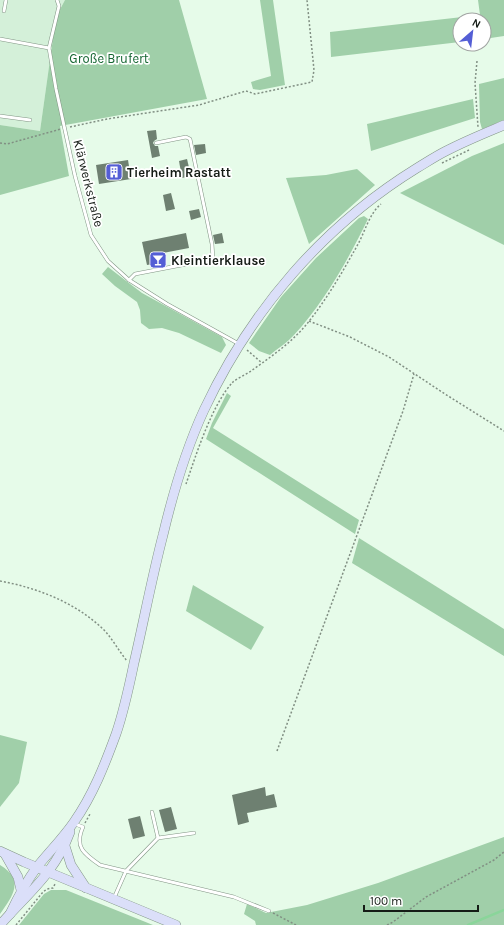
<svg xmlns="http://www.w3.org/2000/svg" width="504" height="925" viewBox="0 0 504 925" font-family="Karla,sans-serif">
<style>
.built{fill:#d4f0d9}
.green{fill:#a0cfa9}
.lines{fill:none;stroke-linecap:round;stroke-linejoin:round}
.stream{stroke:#8ad59a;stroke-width:2.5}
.building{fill:#6e8071}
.lane-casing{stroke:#829585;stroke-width:4}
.secondary-casing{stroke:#829585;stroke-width:10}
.path{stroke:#818f83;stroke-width:1.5;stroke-dasharray:2 2;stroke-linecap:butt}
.lane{stroke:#fff;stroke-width:3}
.secondary{stroke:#dbdff9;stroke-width:9}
.labels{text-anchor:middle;stroke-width:3.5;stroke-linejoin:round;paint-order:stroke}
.park-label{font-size:13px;fill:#146631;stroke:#fff}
.poi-label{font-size:13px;font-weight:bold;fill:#151c16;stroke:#fff;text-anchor:start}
.street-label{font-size:13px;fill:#151c16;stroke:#fff}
</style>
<rect width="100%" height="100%" fill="#e6fbe9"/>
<!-- built -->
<polygon class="built" points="0,0 65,0 56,17 40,131 0,125"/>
<!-- green -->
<g class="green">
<polygon points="65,0 179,0 207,99 60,126 69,176 0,195 0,125 40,131 56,17"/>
<polygon points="260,0 273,0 285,85 260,90 253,89 251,82 271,76"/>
<polygon points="478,0 504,0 504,36 484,39 484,20 460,20 460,42 331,57 330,32 480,15"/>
<polygon points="504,78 504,120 482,129 480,122 479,84"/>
<polygon points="473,99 475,118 371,151 367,124"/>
<polygon points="504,143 504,245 400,193 472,156"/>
<polygon points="357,169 375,185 309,244 286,178 326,175"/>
<path d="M364 216 368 219C349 258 324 303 294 335 287 343 278 348 270 355L259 351 249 343 281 297 316 258 359 218Z"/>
<polygon points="108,267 142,293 222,337 226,345 221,353 179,333 162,328 149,329 141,323 140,310 137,302 115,286 102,274"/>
<polygon points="227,393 231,396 213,428 359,520 355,534 206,439 212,423"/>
<polygon points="359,538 504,629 504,656 352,563"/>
<polygon points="193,585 264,627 251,650 186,611"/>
<polygon points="0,735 27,742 19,783 0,807"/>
<polygon points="504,837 504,925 256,925 255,921 244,914 247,904 266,913 307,905 378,883"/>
<path d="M0 865C25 880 13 896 0 914Z"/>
<polygon points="51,890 66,890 153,925 19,925 44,894"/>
</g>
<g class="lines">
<!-- stream -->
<polyline class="stream" points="468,925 504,910"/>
</g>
<!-- building -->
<g class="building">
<polygon points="156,130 157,139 154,141 153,143 155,146 158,146 160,156 152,158 147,131"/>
<polygon points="205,144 206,153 196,155 194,145"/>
<polygon points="187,159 191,176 182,178 179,161"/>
<polygon points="128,160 131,179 99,184 96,165"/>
<polygon points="171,193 175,209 166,211 163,195"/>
<polygon points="199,209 201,217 191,220 189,211"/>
<polygon points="186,233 189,248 163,253 164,262 147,265 142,242"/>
<polygon points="222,233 224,243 215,244 213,235"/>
<polygon points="265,787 266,796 274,794 277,807 247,813 249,822 238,825 232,795"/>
<polygon points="171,807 177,829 165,832 159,810"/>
<polygon points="140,816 145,836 133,839 128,819"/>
</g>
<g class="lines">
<!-- lane casing -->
<g class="lane-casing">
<g id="lane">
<polyline points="57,0 59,6 49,48 56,89 75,176 91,235 108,261 129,280 167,304 239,344"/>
<polyline points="4,11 6,0"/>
<polyline points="0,39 49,48"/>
<polyline points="0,116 30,120"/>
<polyline points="129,280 135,274 213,259 212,244 190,139 186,137 156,143"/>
<polyline points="152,812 158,838"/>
<path d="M75 824 83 827C74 847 84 854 100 865L234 897 269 911"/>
<polyline points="114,898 126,871 158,838 194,833"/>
</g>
</g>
<!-- secondary casing -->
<g class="secondary-casing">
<g id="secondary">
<polyline points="65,846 71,865 86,888"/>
<polyline points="0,851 24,862 176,925"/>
<polyline points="5,854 18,877 21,890"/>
<path d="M10 914C18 897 26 882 37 867 49 852 63 838 74 822 93 795 105 764 116 734 124 711 129 687 134 663 144 620 152 577 163 535 173 493 186 449 204 410 251 310 323 226 417 168 427 162 436 156 446 151 465 141 485 133 504 125"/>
<path d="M0 925C28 893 55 873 70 832"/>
</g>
</g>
<!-- path -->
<g class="path">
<polyline points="477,61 475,83 478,127"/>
<polyline points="70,127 107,119 199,105 246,91 255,94 312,82 314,70 307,0"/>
<polyline points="0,143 7,144 61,129"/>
<polyline points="442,163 469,150"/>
<polyline points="309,321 350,337 389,357 445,394 504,431"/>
<polyline points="247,350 262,363"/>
<path d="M186 484C196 455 212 404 233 382 238 378 245 375 251 371 272 356 294 341 310 320 328 297 343 271 357 246 365 232 369 214 381 204"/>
<path d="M0 581C38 588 77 603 105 631 113 640 119 651 127 661"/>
<polyline points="277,751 403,411 414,374"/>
<polyline points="85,823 90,814"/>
<polyline points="273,913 296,925"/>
<polyline points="16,925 43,892 47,889 53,888 55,884"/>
<polyline points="387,925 393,922 426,897 494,860 504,852"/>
</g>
<!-- lane -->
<use href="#lane" class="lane"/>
<!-- secondary -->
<use href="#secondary" class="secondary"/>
</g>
<!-- icons -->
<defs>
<g id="building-square" transform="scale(0.9)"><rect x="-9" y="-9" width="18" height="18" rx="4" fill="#545ed5" stroke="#fff"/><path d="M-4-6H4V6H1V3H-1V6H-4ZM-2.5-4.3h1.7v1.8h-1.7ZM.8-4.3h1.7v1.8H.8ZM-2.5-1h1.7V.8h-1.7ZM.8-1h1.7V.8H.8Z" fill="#fff"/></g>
<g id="bar-square" transform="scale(0.9)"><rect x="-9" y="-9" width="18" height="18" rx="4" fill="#545ed5" stroke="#fff"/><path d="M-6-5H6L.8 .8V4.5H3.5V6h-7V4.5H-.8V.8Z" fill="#fff"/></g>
</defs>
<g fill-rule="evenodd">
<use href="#building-square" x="114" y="172"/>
<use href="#bar-square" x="158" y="260"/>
</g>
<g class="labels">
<!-- park labels -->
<g class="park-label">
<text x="109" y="63">Große Brufert</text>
</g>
<!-- poi labels -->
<g class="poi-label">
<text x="127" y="177">Tierheim Rastatt</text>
<text x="171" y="265">Kleintierklause</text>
</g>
<!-- street labels -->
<g class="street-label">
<text transform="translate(89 183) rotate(76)" y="5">Klärwerkstraße</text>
</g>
</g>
<!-- north arrow -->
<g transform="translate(472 32) rotate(28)"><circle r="19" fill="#ffffff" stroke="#a1a4a2"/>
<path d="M0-3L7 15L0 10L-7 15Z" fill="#545ed5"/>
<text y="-6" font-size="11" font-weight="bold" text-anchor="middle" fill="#151c16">N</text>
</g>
<!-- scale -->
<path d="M364 905v6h114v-6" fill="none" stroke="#151c16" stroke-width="2"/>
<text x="370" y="905" font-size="12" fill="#151c16" stroke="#ffffff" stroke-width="3" paint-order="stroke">100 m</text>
</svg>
